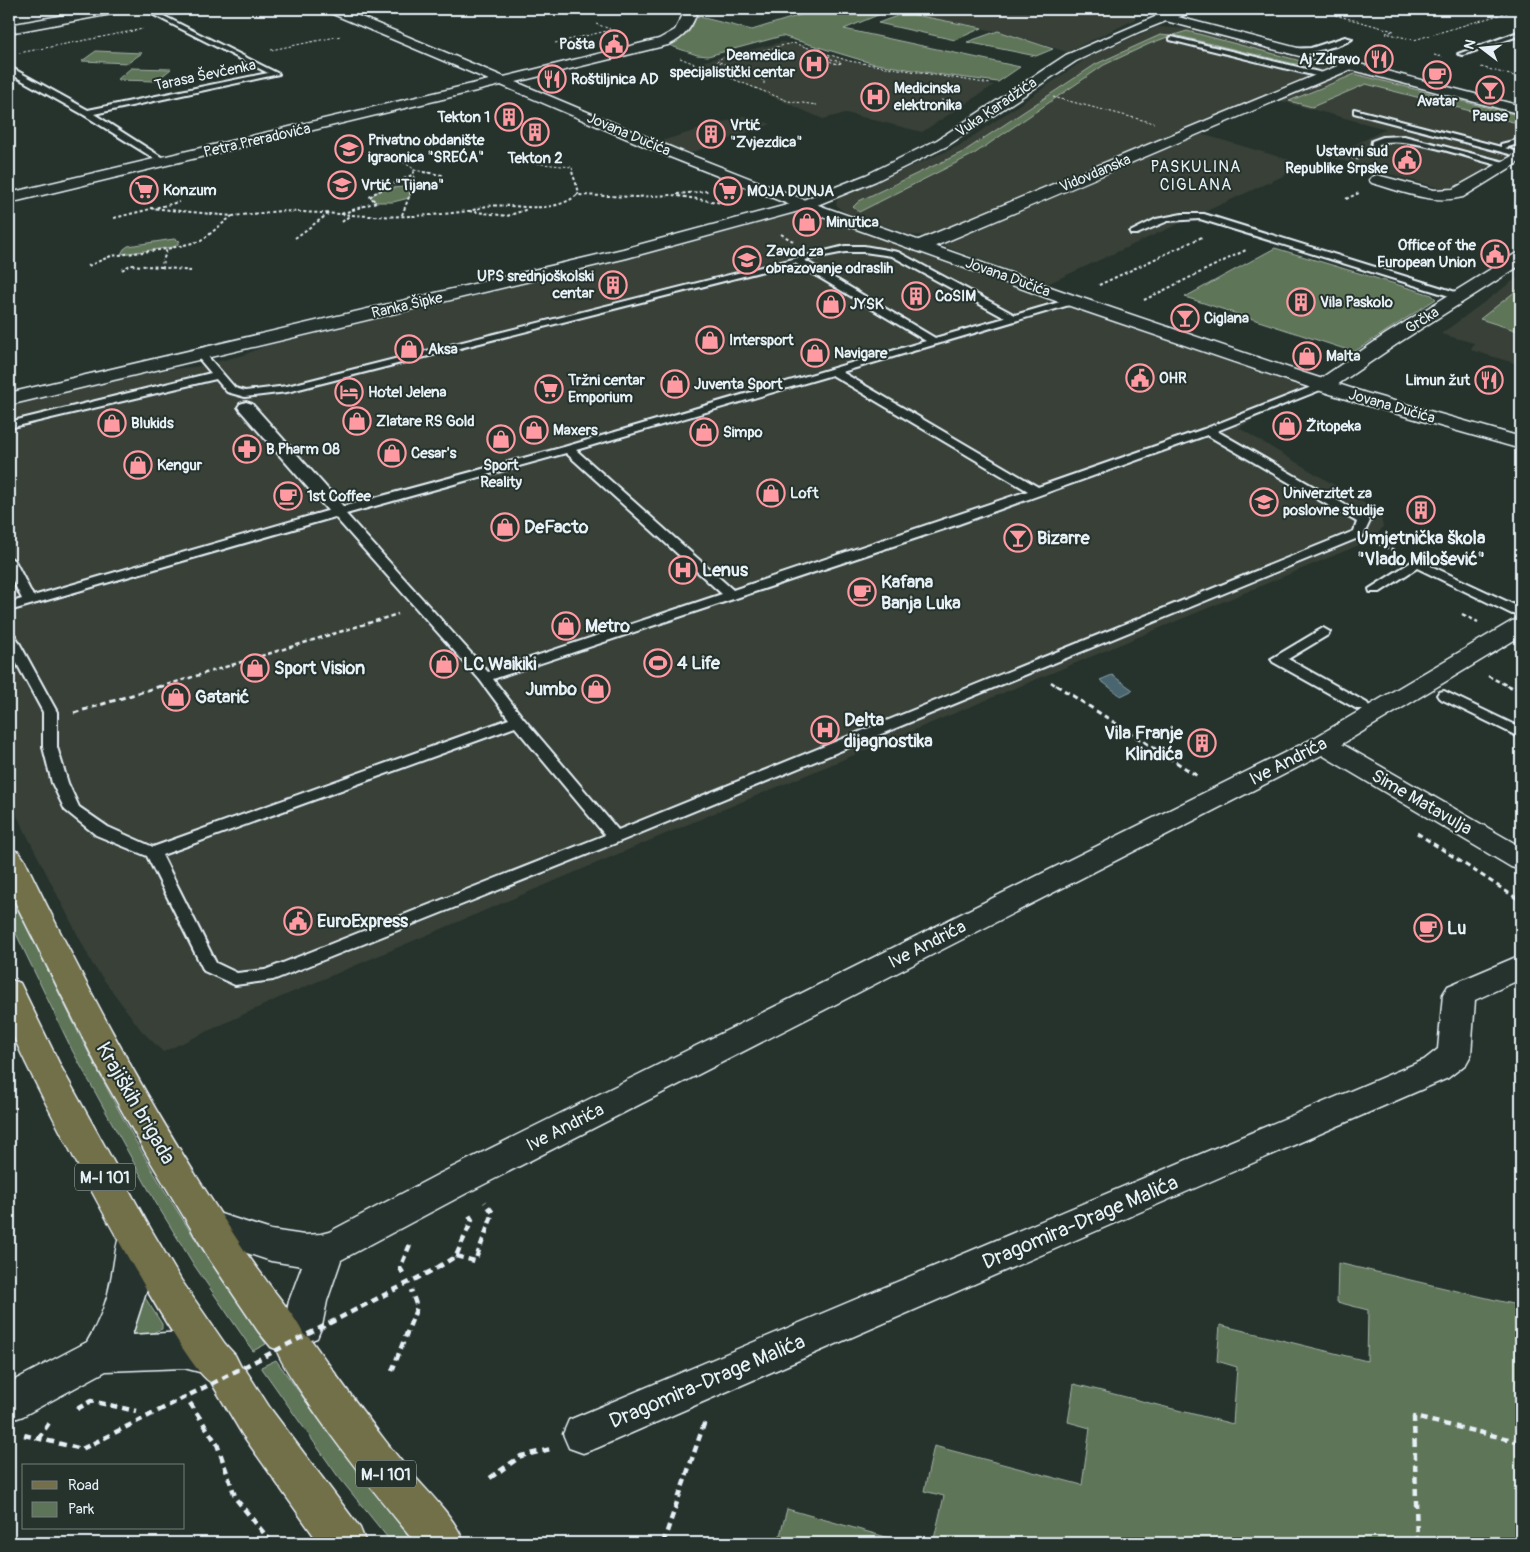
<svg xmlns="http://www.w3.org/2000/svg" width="1530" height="1552" viewBox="0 0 1530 1552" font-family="Pangolin,sans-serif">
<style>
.built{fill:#394137}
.green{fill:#5e7458;stroke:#a3b2a8}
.water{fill:#496670;stroke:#899ea6}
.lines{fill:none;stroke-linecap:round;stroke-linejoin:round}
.service-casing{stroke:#e8f1f8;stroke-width:4}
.pedestrian-casing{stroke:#e8f1f8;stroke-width:4}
.minor-casing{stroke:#e8f1f8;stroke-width:3}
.tertiary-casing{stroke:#e8f1f8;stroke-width:3}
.secondary-casing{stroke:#e8f1f8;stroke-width:3}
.primary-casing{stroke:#e8f1f8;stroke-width:3}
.path-far4{stroke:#e8f1f8;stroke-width:1;stroke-dasharray:2.5 2;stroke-linecap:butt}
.path-far3{stroke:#e8f1f8;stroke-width:2;stroke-dasharray:3 2.5;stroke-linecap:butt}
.path-far2{stroke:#e8f1f8;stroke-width:2.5;stroke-dasharray:4.5 3;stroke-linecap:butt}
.path-far1{stroke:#e8f1f8;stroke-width:3;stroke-dasharray:5.5 4;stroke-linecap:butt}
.path{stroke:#e8f1f8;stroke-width:4.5;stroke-dasharray:7 5;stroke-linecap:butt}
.service{fill:#26332d;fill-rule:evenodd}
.pedestrian{fill:#26332d;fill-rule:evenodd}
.minor{fill:#26332d;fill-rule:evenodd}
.tertiary{fill:#26332d;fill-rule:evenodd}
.secondary{fill:#26332d;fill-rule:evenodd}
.primary{fill:#726f4a;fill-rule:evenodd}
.path-bridge{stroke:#e8f1f8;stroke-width:4.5;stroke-dasharray:7 5;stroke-linecap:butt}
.labels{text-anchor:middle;stroke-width:4;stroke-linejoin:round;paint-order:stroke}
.far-poi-label{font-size:15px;font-weight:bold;fill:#e8f1f8;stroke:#26332d;text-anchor:start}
.far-street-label{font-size:15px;fill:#e8f1f8;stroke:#26332d}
.far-neighbourhood-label{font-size:16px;letter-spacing:1px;fill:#e8f1f8;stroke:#26332d}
.shield{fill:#26332d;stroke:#aeb8bb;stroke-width:1}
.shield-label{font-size:16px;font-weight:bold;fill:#e8f1f8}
.poi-label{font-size:18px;font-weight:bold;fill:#e8f1f8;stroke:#26332d;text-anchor:start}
.street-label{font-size:18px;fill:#e8f1f8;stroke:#26332d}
.near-street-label{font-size:21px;fill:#e8f1f8;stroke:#26332d}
</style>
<rect width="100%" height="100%" fill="#26332d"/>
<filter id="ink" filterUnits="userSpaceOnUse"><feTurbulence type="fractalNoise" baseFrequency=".02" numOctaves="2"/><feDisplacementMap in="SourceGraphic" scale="10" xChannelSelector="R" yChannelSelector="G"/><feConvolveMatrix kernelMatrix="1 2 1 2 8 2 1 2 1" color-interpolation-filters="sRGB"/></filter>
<g filter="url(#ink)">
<!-- built -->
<g class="built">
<polygon points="884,9 1123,9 1137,16 1134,20 1067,52 1005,33"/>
<polygon points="1158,27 1190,29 1324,65 1328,68 932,236 910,235 847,213 840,209 836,204 837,200 842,196 959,146 1087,58 1114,45"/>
<polygon points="782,42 807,46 849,61 994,85 922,132 846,113 823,119 697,63"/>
<polygon points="1350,70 1360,71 1521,113 1521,150 1503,158 1458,187 1443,189 1330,157 1386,129 1277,100"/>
<polygon points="743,116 771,124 688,154 658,142"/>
<polygon points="1198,133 1307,165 1047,284 951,249 944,245 946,241"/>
<polygon points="793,214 818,216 1052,299 1040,305 1057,311 1073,307 1298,383 1302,390 1239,428 1371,507 1381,517 1383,527 1377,535 1364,543 717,812 281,997 163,1052 141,1030 93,965 9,800 9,406 167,369 195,367 244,355 269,344 303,336 695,241"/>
<polygon points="1521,275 1521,365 1471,350 1474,343 1441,334"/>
</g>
<!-- green -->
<g class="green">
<path d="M820 9 890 10 844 29 1020 67 998 82 943 75 871 63 782 36 708 56 697 55 671 46 672 43C686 37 692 31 696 16L752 30Z"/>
<polygon points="905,13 982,28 955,40 878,23"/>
<polygon points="998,31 1053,49 1036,56 967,42"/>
<polygon points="1187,31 1297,60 1303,63 1295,64 1174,35"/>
<polygon points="1160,35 1170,36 1149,44 1104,65 974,154 859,212 853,207 859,201 963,152 1096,64"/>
<polygon points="96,51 142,53 128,63 82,61"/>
<polygon points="131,68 171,69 156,81 117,80"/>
<polygon points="1355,74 1521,116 1521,124 1366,84 1312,107 1289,101"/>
<polygon points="413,186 409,198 393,202 376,202 370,197 382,189"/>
<polygon points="174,239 180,241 177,245 174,247 121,254 124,249 128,246"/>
<polygon points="1275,248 1432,295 1436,299 1354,352 1185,297"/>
<polygon points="1521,287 1521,332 1480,319"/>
<path d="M9 886C53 983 100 1081 154 1173 189 1232 228 1288 266 1344L253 1351 194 1265 156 1203 72 1050 9 919Z"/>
<polygon points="1338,1263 1521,1306 1521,1543 933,1543 944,1496 924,1491 934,1446 1082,1485 1090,1428 1068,1422 1074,1384 1233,1424 1237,1367 1217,1361 1220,1325 1367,1361 1368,1310 1337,1302"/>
<polygon points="144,1296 162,1324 162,1329 125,1344"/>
<polygon points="276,1360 346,1457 415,1543 392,1543 337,1475 261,1367"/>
<polygon points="787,1509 907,1543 778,1543"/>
</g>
<!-- water -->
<polygon class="water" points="1112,675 1133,690 1121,696 1100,680"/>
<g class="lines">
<!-- service casing -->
<g class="service-casing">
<g id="service">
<polygon points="142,9 150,9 279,74 94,114 166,160 166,164 163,164 84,115 9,73 9,68 12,68 88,110 268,73"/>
<polygon points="1521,31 1521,35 1463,55 1458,54"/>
<polygon points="1172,37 1327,74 1328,76 1324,78 1170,40 1170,38"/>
<path d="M1345 37 1352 39C1342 46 1295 58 1285 51L1288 49 1311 48Z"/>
<polygon points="1354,109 1501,147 1501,144 1521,139 1521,143 1505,148 1521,153 1521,157 1354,113"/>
<path d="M1404 136 1508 163 1509 165 1505 167C1478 161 1402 133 1379 144L1378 150 1371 148 1372 141 1383 137Z"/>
<polygon points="1182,214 1204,214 1462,294 1464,296 1459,299 1456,298 1200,219 1168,221 1137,234 1131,234 1130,232 1156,219"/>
<path d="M845 246H864L898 252 1015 315 1070 299H1076V303L842 372 1038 487 1204 429 1324 382 1329 385 1328 387 1217 431 1368 518 1370 521 1363 536 621 841 273 980 235 985 204 971 147 856 96 835 65 810 52 783 43 747V712L9 649V633L14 634 16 637 57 712V747L68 783 79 807 108 827 153 847 509 719 480 680 335 517 9 611V603L22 599 9 573V557L15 561 33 596 334 509 564 447 926 341 795 263 287 392 245 397 227 392 216 379 9 428V422L211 373 195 354 200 351 204 352 235 388 245 391 287 386ZM845 252H864L892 256 1005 318 935 338 804 260ZM832 375 1028 491 733 590 576 450ZM1207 435 1357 522 1354 531 618 830 523 718 493 679 956 525ZM566 453 722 594 488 672 346 514ZM515 727 605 835 265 970 237 973 216 963 162 855Z"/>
<polygon points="1416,559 1521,608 1521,614 1512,614 1417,568 1380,592 1370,592 1369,589"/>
<polygon points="1323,628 1330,632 1328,635 1288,659 1367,703 1369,706 1367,709 1357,709 1273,662 1271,659"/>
<polygon points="1444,691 1521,728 1521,738 1439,698 1437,695 1439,692"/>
</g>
</g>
<!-- pedestrian casing -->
<g class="pedestrian-casing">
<polygon id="pedestrian" points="246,402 252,404 342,505 345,509 342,513 336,514 330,513 240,410 238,407 240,404"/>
</g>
<!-- minor casing -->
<g class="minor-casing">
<g id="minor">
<polygon points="99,9 123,9 117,13 9,33 9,25"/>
<path d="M326 9H342L504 77 659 39 675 30 686 9H698C693 26 685 38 668 45L516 82 680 151 810 202 812 205 810 208H798L670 157 501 85 9 203V193L489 80 328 12Z"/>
<path d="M1347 62 1354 66 1352 69C1209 128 1068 191 926 250H914L912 246 914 242Z"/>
<path d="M1521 151V161L1463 197C1432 205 1401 191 1372 183L1369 180 1372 177 1377 175 1434 190 1453 189Z"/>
<polygon points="1521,253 1521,265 1400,342 1331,389 1324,391 1317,389 1314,385 1317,381 1386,334 1515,254"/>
<polygon points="1521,619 1521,636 1342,744 1521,847 1521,870 1511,867 1322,755 465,1194 341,1260 327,1301 322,1326 317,1338 303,1343 289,1338 284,1326 289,1301 302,1266 271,1261 195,1236 190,1225 195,1214 208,1210 271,1230 304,1235 321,1234 329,1232 439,1174 1314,738 1512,621"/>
<polygon points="1521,955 1521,979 1475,1000 1471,1055 1466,1064 1448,1078 597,1448 583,1453 569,1448 563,1434 569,1420 1424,1060 1438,1049 1443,994 1448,986"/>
<path d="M136 1221 149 1226 154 1237 149 1282 132 1335 184 1332 225 1344 231 1357 225 1370 211 1375 184 1368 106 1371 23 1416 9 1421V1383L87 1342C98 1324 108 1300 111 1279 115 1261 115 1243 123 1226Z"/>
</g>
</g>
<!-- tertiary casing -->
<g class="tertiary-casing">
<polygon id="tertiary" points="804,200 1079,297 1304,373 1366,393 1521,437 1521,449 1352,401 1290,381 1067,305 798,208 796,205 798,202"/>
</g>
<!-- secondary casing -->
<g class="secondary-casing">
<polygon id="secondary" points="1179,9 1195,9 1193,12 1178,17 1521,106 1521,114 1166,21 1141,31 1076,61 947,146 876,181 810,208 627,258 9,405 9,393 623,249 798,202 866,175 937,140 1066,55 1155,17 1156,13 1165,14"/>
</g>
<!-- primary casing -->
<g class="primary-casing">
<g id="primary">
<path d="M9 849 19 852 24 859C78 970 135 1080 202 1185 222 1216 241 1247 263 1276 277 1296 294 1314 304 1335L309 1337C339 1379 369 1421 402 1462 422 1487 454 1514 464 1543H416C378 1497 340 1450 307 1401 296 1384 283 1367 276 1349L271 1347 258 1331 210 1260 152 1164 100 1072 9 890Z"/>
<path d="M9 979 20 983 61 1067 149 1226 181 1280 225 1344 235 1355 241 1367 245 1369 270 1408 360 1528 366 1543H319L242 1434 211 1382C183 1372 27 1073 10 1028 6 1018 8 991 9 979Z"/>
</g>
</g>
<!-- path-far4 -->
<g class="path-far4">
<polyline points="556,9 574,16"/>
<polyline points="1335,15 1394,31 1386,33 1414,40 1516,10"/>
<polyline points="596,24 610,29"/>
<polyline points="555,43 611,30"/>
<polyline points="271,50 341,36"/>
<polyline points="19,53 143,29"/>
<polyline points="813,55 837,64 842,63 826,57 832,56"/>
<polyline points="1434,55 1443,57"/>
<polyline points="680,58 788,101 817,105"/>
<polyline points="1481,67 1521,78"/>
<polyline points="764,84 764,80 717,61 723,57 728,59 793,43 849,61 991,84"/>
<polyline points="1053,97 1154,123"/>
<polyline points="941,100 960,105"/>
<polyline points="368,154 403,162 414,169 414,173"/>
<polyline points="1347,157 1358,160"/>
<polyline points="520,158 532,163 572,167 573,173"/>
<polyline points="414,170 430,173"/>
</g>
<!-- path-far3 -->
<g class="path-far3">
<polyline points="423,172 442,175 441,180"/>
<polyline points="572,172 579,192 577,195"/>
<polyline points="677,194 708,191"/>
<polyline points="1346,199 1359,193"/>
<polyline points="150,208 232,216 281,211 341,214 376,202 370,197 373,194 414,174"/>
<polyline points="469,211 507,216 528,209"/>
<path d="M341 214C383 218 426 217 468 211 475 210 481 207 487 206 518 203 550 216 577 195L636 197 672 195 723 203"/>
<polyline points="402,215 414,184 414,172"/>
<polyline points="114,218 179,202"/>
<polyline points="342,222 349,216"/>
<polyline points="781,234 793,241"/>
<polyline points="295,238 328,214"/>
<polyline points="88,266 111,256 167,249"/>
<polyline points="161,267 191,271"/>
<polyline points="122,270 130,265 161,267 167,249 201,241 232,216"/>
<polyline points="1099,285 1202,237"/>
<polyline points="1144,300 1246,250"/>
</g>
<!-- path-far2 -->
<g class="path-far2">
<polyline points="1377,543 1396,552"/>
<polyline points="1462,614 1478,622"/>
<polyline points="1488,676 1510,687"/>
<polyline points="1051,682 1058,687"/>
<polyline points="160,687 398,614"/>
</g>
<!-- path-far1 -->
<g class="path-far1">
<polyline points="1056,685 1199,777"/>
<polyline points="1507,685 1521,692"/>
<polyline points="74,713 164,685"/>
<polyline points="1417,833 1521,901"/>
</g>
<!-- path -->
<g class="path">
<polyline points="456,1256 475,1261 493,1213 485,1202"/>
<polyline points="437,1268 456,1256 472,1220 467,1212"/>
<polyline points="403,1273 400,1268 411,1242"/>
<polyline points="392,1371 417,1307 411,1290"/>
<polyline points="190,1403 217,1444 236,1499 272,1543"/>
<polyline points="77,1409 91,1401 136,1411"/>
<polyline points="24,1435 82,1449 158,1411"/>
<polyline points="38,1439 49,1423"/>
<polyline points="490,1478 521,1456 551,1449"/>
<polyline points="663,1543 705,1421"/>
<polyline points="1417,1543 1414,1417 1521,1442"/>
</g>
<!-- service -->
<use href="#service" class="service"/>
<!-- pedestrian -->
<use href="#pedestrian" class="pedestrian"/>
<!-- minor -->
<use href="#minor" class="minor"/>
<!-- tertiary -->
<use href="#tertiary" class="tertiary"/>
<!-- secondary -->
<use href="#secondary" class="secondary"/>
<!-- primary -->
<use href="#primary" class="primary"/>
<!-- path-bridge -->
<polyline class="path-bridge" points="158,1411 437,1268"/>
</g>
</g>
<!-- icons -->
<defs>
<g id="civic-ring" transform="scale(1.4375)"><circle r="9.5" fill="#26332d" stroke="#ff9aa2" stroke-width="1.5"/><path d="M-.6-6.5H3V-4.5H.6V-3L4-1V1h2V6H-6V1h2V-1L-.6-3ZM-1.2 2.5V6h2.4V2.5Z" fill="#ff9aa2"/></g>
<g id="restaurant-ring" transform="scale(1.4375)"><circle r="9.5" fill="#26332d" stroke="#ff9aa2" stroke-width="1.5"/><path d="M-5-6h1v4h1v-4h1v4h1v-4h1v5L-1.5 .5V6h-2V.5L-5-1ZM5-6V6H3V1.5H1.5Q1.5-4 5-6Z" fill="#ff9aa2"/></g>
<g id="hospital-ring" transform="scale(1.4375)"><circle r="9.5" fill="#26332d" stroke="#ff9aa2" stroke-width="1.5"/><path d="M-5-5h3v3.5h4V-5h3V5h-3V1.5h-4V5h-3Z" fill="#ff9aa2"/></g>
<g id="cafe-ring" transform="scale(1.4375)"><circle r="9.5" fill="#26332d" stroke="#ff9aa2" stroke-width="1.5"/><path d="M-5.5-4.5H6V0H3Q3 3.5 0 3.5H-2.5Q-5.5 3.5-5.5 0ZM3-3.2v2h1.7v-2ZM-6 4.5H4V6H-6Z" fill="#ff9aa2"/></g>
<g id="bar-ring" transform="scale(1.4375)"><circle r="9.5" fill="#26332d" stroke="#ff9aa2" stroke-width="1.5"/><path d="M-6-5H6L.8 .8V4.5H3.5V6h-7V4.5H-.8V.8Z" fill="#ff9aa2"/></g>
<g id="building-ring" transform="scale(1.4375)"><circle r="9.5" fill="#26332d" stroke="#ff9aa2" stroke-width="1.5"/><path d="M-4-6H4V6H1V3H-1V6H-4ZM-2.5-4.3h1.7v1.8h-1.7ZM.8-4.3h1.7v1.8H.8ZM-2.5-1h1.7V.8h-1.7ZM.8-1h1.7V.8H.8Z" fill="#ff9aa2"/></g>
<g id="school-ring" transform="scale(1.4375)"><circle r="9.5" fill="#26332d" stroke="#ff9aa2" stroke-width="1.5"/><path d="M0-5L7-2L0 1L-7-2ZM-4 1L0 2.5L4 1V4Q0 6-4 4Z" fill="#ff9aa2"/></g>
<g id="supermarket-ring" transform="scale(1.4375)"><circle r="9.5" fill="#26332d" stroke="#ff9aa2" stroke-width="1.5"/><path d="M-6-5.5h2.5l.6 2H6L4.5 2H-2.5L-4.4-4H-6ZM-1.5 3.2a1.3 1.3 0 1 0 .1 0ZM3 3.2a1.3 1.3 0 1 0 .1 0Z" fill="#ff9aa2"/></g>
<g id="shop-ring" transform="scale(1.4375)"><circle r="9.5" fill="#26332d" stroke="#ff9aa2" stroke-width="1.5"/><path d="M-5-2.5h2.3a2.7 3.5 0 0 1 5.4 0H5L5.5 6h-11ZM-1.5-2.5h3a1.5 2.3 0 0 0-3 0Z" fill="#ff9aa2"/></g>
<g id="university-ring" transform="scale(1.4375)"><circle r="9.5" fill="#26332d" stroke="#ff9aa2" stroke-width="1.5"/><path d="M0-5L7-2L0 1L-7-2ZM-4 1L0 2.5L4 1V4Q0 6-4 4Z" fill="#ff9aa2"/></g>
<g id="hotel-ring" transform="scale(1.4375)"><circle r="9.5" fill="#26332d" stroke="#ff9aa2" stroke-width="1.5"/><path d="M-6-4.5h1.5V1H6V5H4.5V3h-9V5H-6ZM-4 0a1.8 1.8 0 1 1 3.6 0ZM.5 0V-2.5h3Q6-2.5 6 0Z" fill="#ff9aa2"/></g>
<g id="pharmacy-ring" transform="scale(1.4375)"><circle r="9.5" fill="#26332d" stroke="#ff9aa2" stroke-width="1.5"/><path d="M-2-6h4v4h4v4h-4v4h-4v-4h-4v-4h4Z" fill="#ff9aa2"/></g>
<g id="stadium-ring" transform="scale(1.4375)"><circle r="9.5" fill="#26332d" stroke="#ff9aa2" stroke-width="1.5"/><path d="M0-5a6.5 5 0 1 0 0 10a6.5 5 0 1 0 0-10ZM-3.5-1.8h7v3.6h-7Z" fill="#ff9aa2"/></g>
</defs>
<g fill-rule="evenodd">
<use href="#civic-ring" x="614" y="44"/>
<use href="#restaurant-ring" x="1379" y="59"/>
<use href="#hospital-ring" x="814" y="64"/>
<use href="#cafe-ring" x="1437" y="75"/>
<use href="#restaurant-ring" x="552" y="79"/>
<use href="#bar-ring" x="1490" y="90"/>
<use href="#hospital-ring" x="875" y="97"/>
<use href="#building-ring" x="509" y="117"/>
<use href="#building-ring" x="535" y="132"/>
<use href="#building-ring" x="711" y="134"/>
<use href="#school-ring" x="349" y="149"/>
<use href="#civic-ring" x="1407" y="160"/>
<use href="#school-ring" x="342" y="185"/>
<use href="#supermarket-ring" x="144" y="190"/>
<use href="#supermarket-ring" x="728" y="191"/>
<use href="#shop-ring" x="807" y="222"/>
<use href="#civic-ring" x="1495" y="254"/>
<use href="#university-ring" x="747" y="260"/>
<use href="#building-ring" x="613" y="285"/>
<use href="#building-ring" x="916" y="296"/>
<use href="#building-ring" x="1301" y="302"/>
<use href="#shop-ring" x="831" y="304"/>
<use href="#bar-ring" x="1185" y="318"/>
<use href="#shop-ring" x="710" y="340"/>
<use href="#shop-ring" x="409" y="349"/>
<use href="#shop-ring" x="815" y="353"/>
<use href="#shop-ring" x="1307" y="356"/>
<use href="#civic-ring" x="1140" y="378"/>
<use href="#restaurant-ring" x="1489" y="380"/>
<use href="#shop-ring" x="675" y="384"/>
<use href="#supermarket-ring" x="549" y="389"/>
<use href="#hotel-ring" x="349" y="392"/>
<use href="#shop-ring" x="357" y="421"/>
<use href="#shop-ring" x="112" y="423"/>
<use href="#shop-ring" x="1287" y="426"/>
<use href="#shop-ring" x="534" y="430"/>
<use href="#shop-ring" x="704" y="432"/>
<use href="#shop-ring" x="501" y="439"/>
<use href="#pharmacy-ring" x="247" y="449"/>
<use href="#shop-ring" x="392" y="453"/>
<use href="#shop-ring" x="138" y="465"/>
<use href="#shop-ring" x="771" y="493"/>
<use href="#cafe-ring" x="288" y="496"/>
<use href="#university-ring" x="1264" y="502"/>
<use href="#building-ring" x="1421" y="510"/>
<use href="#shop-ring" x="505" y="527"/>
<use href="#bar-ring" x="1018" y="538"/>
<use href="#hospital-ring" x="683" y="570"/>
<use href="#cafe-ring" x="862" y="592"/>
<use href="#shop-ring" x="566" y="626"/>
<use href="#stadium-ring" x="658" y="663"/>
<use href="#shop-ring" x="444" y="664"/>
<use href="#shop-ring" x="255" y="668"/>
<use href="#shop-ring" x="596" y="689"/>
<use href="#shop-ring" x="176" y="697"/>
<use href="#hospital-ring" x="825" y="730"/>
<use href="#building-ring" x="1202" y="743"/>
<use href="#civic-ring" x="298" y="921"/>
<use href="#cafe-ring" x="1428" y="928"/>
</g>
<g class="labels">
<!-- far-poi labels -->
<g class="far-poi-label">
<text x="595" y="49" text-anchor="end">Pošta</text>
<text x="795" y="60" text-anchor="end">Deamedica<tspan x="795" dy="17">specijalistički centar</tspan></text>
<text x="1360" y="64" text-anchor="end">Aj'Zdravo</text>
<text x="571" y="84">Roštiljnica AD</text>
<text x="894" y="93">Medicinska<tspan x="894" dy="17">elektronika</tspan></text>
<text x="1437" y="106" text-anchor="middle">Avatar</text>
<text x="1490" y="121" text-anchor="middle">Pause</text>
<text x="490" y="122" text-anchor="end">Tekton 1</text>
<text x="730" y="130">Vrtić<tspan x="730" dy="17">"Zvjezdica"</tspan></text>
<text x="368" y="145">Privatno obdanište<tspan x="368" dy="17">igraonica "SREĆA"</tspan></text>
<text x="1388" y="156" text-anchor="end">Ustavni sud<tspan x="1388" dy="17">Republike Srpske</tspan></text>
<text x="535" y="163" text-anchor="middle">Tekton 2</text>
<text x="361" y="190">Vrtić "Tijana"</text>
<text x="163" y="195">Konzum</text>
<text x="747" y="196">MOJA DUNJA</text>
<text x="826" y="227">Minutica</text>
<text x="1476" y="250" text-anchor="end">Office of the<tspan x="1476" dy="17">European Union</tspan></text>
<text x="766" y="256">Zavod za<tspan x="766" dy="17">obrazovanje odraslih</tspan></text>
<text x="594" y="281" text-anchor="end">UPS srednjoškolski<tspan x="594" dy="17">centar</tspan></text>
<text x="935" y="301">CoSIM</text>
<text x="1320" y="307">Vila Paskolo</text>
<text x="850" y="309">JYSK</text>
<text x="1204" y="323">Ciglana</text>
<text x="729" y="345">Intersport</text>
<text x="428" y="354">Aksa</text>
<text x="834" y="358">Navigare</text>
<text x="1326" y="361">Malta</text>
<text x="1159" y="383">OHR</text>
<text x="568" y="385">Tržni centar<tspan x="568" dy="17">Emporium</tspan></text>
<text x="1470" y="385" text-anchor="end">Limun žut</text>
<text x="694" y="389">Juventa Sport</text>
<text x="368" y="397">Hotel Jelena</text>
<text x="376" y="426">Zlatare RS Gold</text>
<text x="131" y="428">Blukids</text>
<text x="1306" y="431">Žitopeka</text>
<text x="553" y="435">Maxers</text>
<text x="723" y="437">Simpo</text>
<text x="266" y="454">B Pharm 08</text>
<text x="411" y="458">Cesar's</text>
<text x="157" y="470">Kengur</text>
<text x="501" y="470" text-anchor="middle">Sport<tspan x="501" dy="17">Reality</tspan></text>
<text x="790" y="498">Loft</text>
<text x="1283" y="498">Univerzitet za<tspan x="1283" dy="17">poslovne studije</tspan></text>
<text x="307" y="501">1st Coffee</text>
</g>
<!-- far-street labels -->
<g class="far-street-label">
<text transform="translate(205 75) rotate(-12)" y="5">Tarasa Ševčenka</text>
<text transform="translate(996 107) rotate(-34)" y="5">Vuka Karadžića</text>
<text transform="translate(629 134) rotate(23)" y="5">Jovana Dučića</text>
<text transform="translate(257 140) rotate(-13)" y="5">Petra Preradovića</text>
<text transform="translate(1095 173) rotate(-23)" y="5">Vidovdanska</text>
<text transform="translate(1008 277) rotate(20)" y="5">Jovana Dučića</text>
<text transform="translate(407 305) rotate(-13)" y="5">Ranka Šipke</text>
<text transform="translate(1422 320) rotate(-32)" y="5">Grčka</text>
<text transform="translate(1392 406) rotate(16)" y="5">Jovana Dučića</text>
</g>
<!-- far-neighbourhood labels -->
<g class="far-neighbourhood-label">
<text x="1196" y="172">PASKULINA<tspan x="1196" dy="18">CIGLANA</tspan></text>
</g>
<!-- shield labels -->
<g class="shield">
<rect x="75" y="1163.5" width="60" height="27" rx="4"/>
<rect x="356" y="1460.5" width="60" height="27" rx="4"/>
</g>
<g class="shield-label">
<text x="105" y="1183">M-I 101</text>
<text x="386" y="1480">M-I 101</text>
</g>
<!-- poi labels -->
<g class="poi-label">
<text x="524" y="533">DeFacto</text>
<text x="1037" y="544">Bizarre</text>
<text x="1421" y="544" text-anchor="middle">Umjetnička škola<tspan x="1421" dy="21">"Vlado Milošević"</tspan></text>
<text x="702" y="576">Lenus</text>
<text x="881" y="588">Kafana<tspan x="881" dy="21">Banja Luka</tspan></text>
<text x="585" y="632">Metro</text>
<text x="677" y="669">4 Life</text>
<text x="463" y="670">LC Waikiki</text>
<text x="274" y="674">Sport Vision</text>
<text x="577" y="695" text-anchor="end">Jumbo</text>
<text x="195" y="703">Gatarić</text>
<text x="844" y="726">Delta<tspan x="844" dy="21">dijagnostika</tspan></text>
<text x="1183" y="739" text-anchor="end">Vila Franje<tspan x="1183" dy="21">Klindića</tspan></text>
<text x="317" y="927">EuroExpress</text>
<text x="1447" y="934">Lu</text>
</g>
<!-- street labels -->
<g class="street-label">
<text transform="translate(1288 761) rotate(-27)" y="6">Ive Andrića</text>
<text transform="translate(1422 802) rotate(30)" y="6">Sime Matavulja</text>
<text transform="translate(927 944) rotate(-27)" y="6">Ive Andrića</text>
<text transform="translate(565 1127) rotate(-27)" y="6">Ive Andrića</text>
</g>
<!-- near-street labels -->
<g class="near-street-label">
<text transform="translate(136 1103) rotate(60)" y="7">Krajiških brigada</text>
<text transform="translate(1080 1222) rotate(-23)" y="7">Dragomira-Drage Malića</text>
<text transform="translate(707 1381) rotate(-23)" y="7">Dragomira-Drage Malića</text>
</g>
</g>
<!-- margin -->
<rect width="1530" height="1552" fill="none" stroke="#26332d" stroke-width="30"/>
<rect x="15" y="15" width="1500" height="1522" fill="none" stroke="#e8f1f8" stroke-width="2" filter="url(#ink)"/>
<!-- legend -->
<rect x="22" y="1464" width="162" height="65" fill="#26332d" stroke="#747f7e"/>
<rect x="32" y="1481" width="25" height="8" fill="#726f4a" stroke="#747f7e"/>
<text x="68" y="1490" font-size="15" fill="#e8f1f8">Road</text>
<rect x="32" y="1502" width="25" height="15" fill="#5e7458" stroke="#747f7e"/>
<text x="68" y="1514" font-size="15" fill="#e8f1f8">Park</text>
<!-- north arrow -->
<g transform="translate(1482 48) rotate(286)" stroke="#26332d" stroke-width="4" paint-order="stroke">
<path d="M0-4L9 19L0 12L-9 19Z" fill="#e8f1f8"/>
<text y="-8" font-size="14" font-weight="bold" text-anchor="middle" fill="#e8f1f8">N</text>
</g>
</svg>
